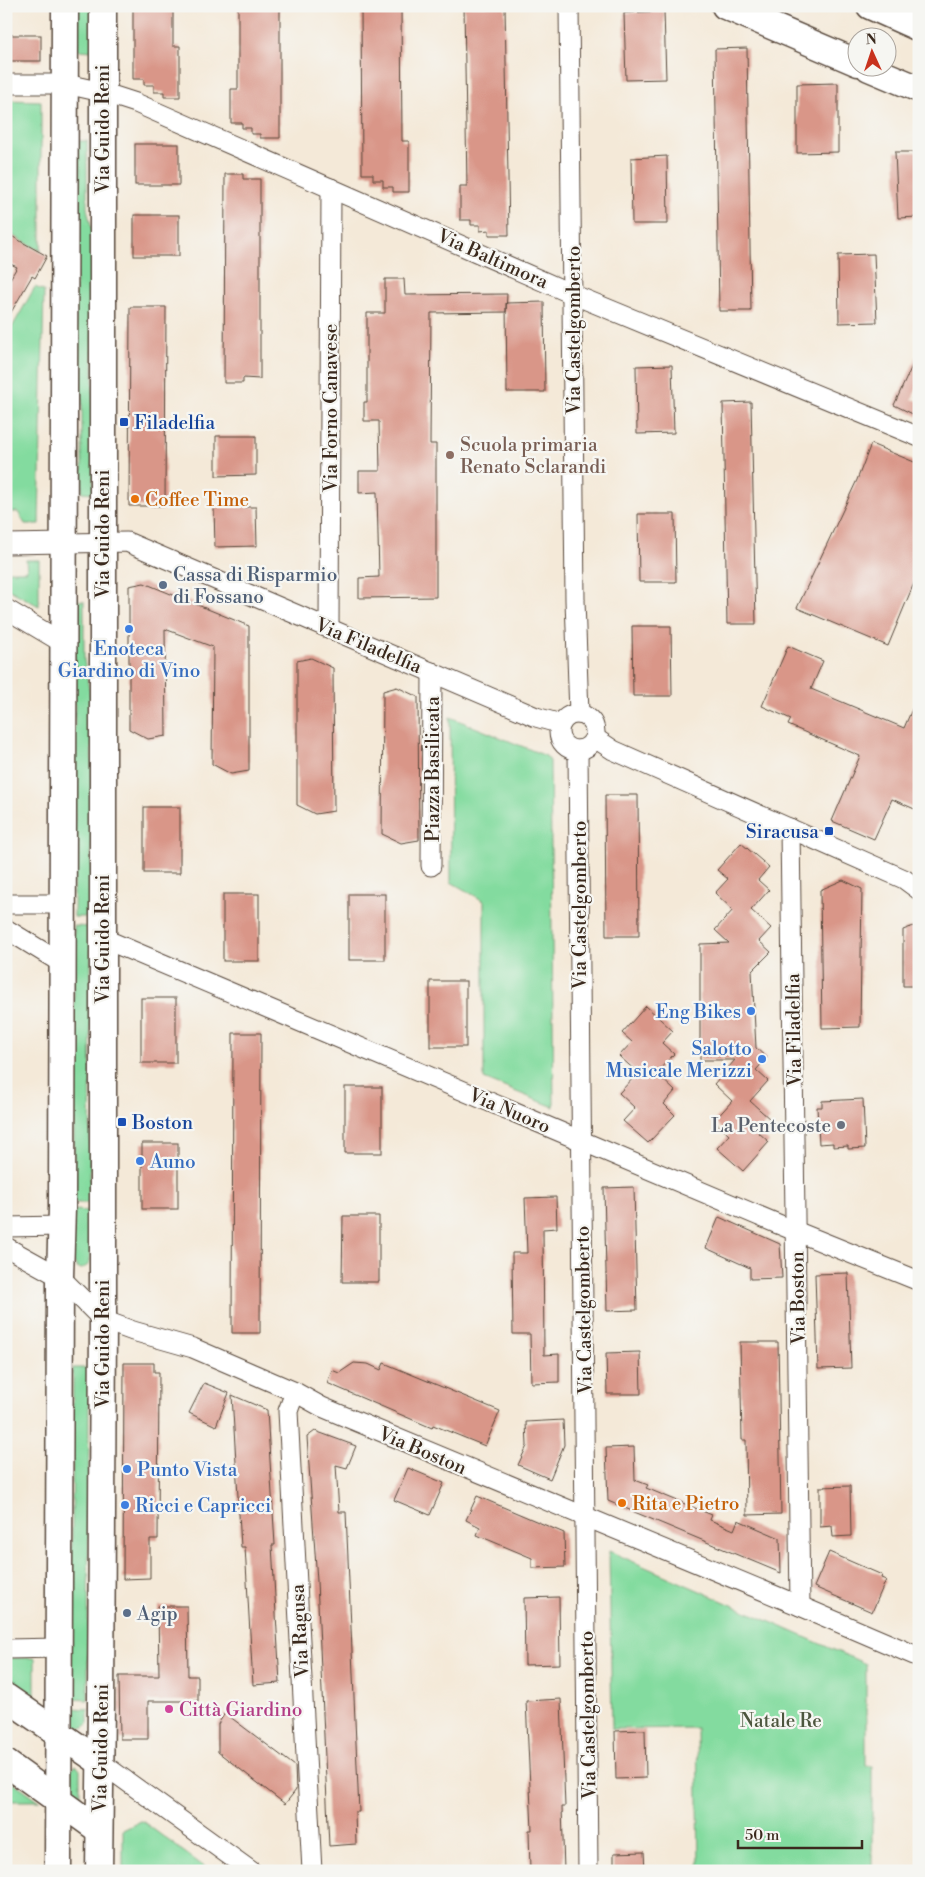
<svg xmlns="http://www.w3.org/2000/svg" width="925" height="1877" viewBox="0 0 925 1877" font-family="'Libre Bodoni',serif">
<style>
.green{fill:#83db9f;stroke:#5f825e}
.building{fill:#d99688}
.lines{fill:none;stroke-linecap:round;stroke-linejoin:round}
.street-casing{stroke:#57473a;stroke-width:21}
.secondary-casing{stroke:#57473a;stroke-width:29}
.street{stroke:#fff;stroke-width:19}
.secondary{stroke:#fff;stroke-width:26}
.transit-dot{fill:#1a4fb4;stroke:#f6f6f2;stroke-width:2}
.education-dot{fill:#8d6e63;stroke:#f6f6f2;stroke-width:2}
.food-dot{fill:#e8710a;stroke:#f6f6f2;stroke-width:2}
.service-dot{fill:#5c6f8a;stroke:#f6f6f2;stroke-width:2}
.shop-dot{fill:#3f7fe0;stroke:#f6f6f2;stroke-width:2}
.worship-dot{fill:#6b7280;stroke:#f6f6f2;stroke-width:2}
.hotel-dot{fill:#d1479c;stroke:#f6f6f2;stroke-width:2}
.labels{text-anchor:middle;stroke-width:4.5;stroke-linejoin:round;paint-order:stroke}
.street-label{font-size:19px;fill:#3b2a1e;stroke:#f6f6f2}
.transit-label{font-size:19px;fill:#164399;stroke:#f6f6f2;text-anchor:start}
.education-label{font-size:19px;fill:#785e54;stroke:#f6f6f2;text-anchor:start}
.food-label{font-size:19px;fill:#c56008;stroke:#f6f6f2;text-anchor:start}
.service-label{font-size:19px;fill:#4e5e75;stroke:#f6f6f2;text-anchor:start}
.shop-label{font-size:19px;fill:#366cbe;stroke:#f6f6f2;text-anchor:start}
.worship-label{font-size:19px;fill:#5b616d;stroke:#f6f6f2;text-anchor:end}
.hotel-label{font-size:19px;fill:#b23c85;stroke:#f6f6f2;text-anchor:start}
.park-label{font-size:19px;fill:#4d563e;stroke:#f6f6f2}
</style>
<rect width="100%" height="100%" fill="#f6f6f2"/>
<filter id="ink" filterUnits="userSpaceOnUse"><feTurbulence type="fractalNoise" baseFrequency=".02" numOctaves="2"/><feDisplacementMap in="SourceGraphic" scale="10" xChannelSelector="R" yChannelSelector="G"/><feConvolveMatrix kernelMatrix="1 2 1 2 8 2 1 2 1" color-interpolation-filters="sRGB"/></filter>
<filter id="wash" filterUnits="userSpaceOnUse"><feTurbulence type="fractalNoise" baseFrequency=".0096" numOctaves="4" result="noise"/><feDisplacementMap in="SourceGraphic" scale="20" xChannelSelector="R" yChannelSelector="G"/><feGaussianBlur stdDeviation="1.12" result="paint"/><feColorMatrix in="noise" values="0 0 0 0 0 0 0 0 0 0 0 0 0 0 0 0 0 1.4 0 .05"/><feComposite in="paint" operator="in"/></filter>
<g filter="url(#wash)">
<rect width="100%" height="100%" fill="#f4e9d8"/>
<!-- green -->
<g class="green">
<polygon points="77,6 94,6 94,51 77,50"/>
<polygon points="6,100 41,101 41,251 6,232"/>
<polygon points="77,141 87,141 87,208 93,236 93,493 82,492 82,401 75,358"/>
<polygon points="35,287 44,291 39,524 25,524 18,512 6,512 6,338"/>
<polygon points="26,560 39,560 39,606 6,588 6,571 27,571"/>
<polygon points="75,601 84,601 84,660 92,706 91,917 74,917"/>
<polygon points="450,717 546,756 550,761 554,1107 484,1079 484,901 451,882"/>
<polygon points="74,926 91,927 90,1203 74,1203"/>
<polygon points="73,1210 90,1211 90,1261 88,1265 82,1269 77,1268 73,1260"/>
<polygon points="73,1368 89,1368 88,1700 71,1699"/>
<polygon points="609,1551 866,1664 866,1766 872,1766 872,1871 699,1871 697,1728 612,1729"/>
<polygon points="6,1658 35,1658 35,1700 6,1678"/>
<polygon points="71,1708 88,1709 88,1723 84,1727 79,1728 71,1722"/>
<polygon points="76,1765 80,1770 80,1799 78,1802 72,1803 70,1770"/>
<polygon points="6,1777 40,1801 6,1801"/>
<polygon points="141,1821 142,1821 210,1871 123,1871 123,1830"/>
</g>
<g id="blocks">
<!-- building -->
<g class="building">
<polygon points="133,6 173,6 173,46 180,46 180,97 164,97 164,92 154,92 154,85 144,85 144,79 133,79"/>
<polygon points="238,6 280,6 280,138 260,138 260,134 251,134 251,128 242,128 242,123 231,123 231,89 238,89"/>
<polygon points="361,6 401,6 402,141 409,141 409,192 393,192 393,187 383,187 383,180 373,180 373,174 362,174"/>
<polygon points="464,6 505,6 509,235 489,235 489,230 480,231 480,225 471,225 471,220 460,220 460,186 467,186"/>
<polygon points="664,11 666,79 626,80 624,13"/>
<rect x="6" y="35" width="35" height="26"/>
<polygon points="747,48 751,311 719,311 715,49"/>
<polygon points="838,83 838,152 797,153 797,84"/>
<rect x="135" y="144" width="44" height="41"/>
<polygon points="895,152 919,152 919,217 898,218"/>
<polygon points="667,156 668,224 632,224 631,158"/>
<polygon points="225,174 243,174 243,179 260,179 260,379 243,378 243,383 224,383"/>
<rect x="134" y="215" width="45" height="41"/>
<polygon points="6,233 47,256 35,278 32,276 6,321 6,286 17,267 6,262"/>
<polygon points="874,254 877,322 839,323 838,255"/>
<polygon points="385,279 404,279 405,295 507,294 506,312 431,313 430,444 436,444 436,597 359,598 359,578 379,577 377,492 359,493 359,471 380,471 379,421 364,421 364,402 367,402 367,313 385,313"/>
<polygon points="544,302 545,392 507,392 506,303"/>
<polygon points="130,307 166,307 165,506 129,506"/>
<polygon points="919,351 919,384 912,399 919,401 919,417 894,405"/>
<polygon points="672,365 674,433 637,434 636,366"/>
<polygon points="751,402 756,624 727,624 723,403"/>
<polygon points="216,436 256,436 256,475 216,476"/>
<polygon points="871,444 919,464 919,571 888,646 797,608 857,480"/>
<polygon points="214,507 256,507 257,546 215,547"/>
<polygon points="638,514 675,514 676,582 639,582"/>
<polygon points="144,583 249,626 249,771 231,774 212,764 213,647 165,629 166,736 148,739 129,729 129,586"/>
<polygon points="632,626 671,626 672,696 633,696"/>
<polygon points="788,646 823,661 811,689 904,728 919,693 919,811 892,799 874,839 832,821 860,756 788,725 791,719 762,706"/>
<polygon points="311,658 333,668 334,811 315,814 297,805 297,661"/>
<polygon points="397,687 418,697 419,840 401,843 382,834 383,691"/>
<polygon points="605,795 638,795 639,936 606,936"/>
<rect x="144" y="807" width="36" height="66"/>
<polygon points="741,843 769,867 758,880 769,890 751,910 771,928 759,941 771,952 752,971 756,1048 767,1058 756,1070 768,1081 750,1101 770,1119 758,1132 769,1142 743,1171 717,1148 729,1135 714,1121 732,1101 714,1084 735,1060 700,1060 700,944 729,943 715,930 733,910 715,893 728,879 717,870"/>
<polygon points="843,880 862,889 860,1027 822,1028 820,890"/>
<rect x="223" y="894" width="36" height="67"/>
<rect x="349" y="894" width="36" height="66"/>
<polygon points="919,924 919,986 903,986 903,930"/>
<rect x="430" y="981" width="36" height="66"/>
<rect x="141" y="998" width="35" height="65"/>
<polygon points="646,1006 673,1031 662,1043 674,1054 656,1073 675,1091 664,1104 675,1115 648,1143 623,1121 635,1108 619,1093 638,1073 619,1056 632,1042 622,1033"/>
<polygon points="233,1033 261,1033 260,1333 232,1333"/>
<rect x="345" y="1087" width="37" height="66"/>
<polygon points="863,1099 865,1148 848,1149 848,1146 833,1147 833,1143 819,1144 817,1107 822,1107 822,1101"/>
<rect x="142" y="1143" width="36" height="66"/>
<polygon points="634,1187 637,1310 607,1311 604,1188"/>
<polygon points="556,1197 557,1228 543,1229 544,1355 559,1354 559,1382 531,1383 530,1334 513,1334 512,1253 527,1253 525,1198"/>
<polygon points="343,1216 379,1216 379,1282 342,1282"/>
<polygon points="719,1217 780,1244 782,1278 750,1279 750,1268 706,1248"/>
<polygon points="848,1273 851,1368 818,1369 815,1274"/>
<polygon points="740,1342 778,1342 781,1514 747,1515 746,1440 742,1440"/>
<polygon points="640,1352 641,1394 607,1394 606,1353"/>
<polygon points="124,1363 154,1363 154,1372 159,1372 158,1539 150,1539 150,1578 123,1579"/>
<polygon points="354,1363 368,1364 381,1370 384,1363 500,1411 485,1446 433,1425 432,1428 327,1383 332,1370 339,1373"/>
<polygon points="204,1383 229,1393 216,1426 189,1413"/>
<polygon points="232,1395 267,1410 275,1545 272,1545 280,1683 253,1685 245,1547 241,1547"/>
<polygon points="563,1420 564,1445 550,1479 518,1465 527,1446 526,1422"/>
<polygon points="315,1431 356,1446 347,1468 336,1465 339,1512 346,1512 359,1812 355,1812 356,1844 329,1846 317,1581 307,1437"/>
<polygon points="634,1447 635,1480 648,1485 646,1488 712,1515 710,1520 734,1530 738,1520 780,1538 781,1573 608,1501 606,1448"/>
<polygon points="408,1468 444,1483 430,1515 394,1500"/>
<polygon points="850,1486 851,1536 833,1537 832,1526 820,1527 820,1487"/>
<polygon points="477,1496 564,1533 565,1567 532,1568 532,1558 477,1535 480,1527 466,1520"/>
<polygon points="829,1552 882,1575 881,1578 886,1580 872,1612 814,1587"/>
<polygon points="559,1597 560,1664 525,1665 524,1598"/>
<polygon points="158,1606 187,1606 188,1676 198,1676 198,1701 148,1701 148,1739 120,1739 119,1676 159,1676"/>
<polygon points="561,1699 565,1807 562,1807 564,1871 530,1871 529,1830 532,1830 526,1701"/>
<polygon points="225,1713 295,1766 296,1790 285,1804 218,1752 218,1724"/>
<polygon points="645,1730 646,1778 616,1779 615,1731"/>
<polygon points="644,1852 645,1871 614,1871 614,1853"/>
</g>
</g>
</g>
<g filter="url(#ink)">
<use href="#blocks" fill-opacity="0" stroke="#57473a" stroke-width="1"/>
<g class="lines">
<!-- street casing -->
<g class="street-casing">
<g id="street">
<polyline points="569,6 575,600 579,714"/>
<polyline points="6,84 66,84 102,92 136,103 572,294 919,437"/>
<polyline points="6,544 127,542 536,717 561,724"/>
<polyline points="6,609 63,643"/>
<polyline points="329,628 331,188"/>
<circle cx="577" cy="732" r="18"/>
<polyline points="595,738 613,750 904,879 919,890"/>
<polyline points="578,750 588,1871"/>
<polyline points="790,828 800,1606"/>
<polyline points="431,866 432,672"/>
<polyline points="6,904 62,904"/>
<polyline points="6,929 63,964"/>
<polyline points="102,938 778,1224 919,1281"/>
<polyline points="6,1227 62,1226"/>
<polyline points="6,1247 60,1277 103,1320 133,1331 193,1348 295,1392 322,1407 800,1606 919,1657"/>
<polyline points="295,1392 288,1411 312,1871"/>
<polyline points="6,1649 59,1648"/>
<polyline points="100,1762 251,1871"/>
</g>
</g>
<!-- secondary casing -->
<g class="secondary-casing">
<g id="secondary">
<polyline points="725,6 858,63"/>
<polyline points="870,6 919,28"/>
<polyline points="869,68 919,89"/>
<polyline points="6,1697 100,1762"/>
<polyline points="6,1763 99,1830"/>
<polyline points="58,1871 60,1277 62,1208 65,6"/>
<polyline points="99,1871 101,1706 103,1320 103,6"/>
</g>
</g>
<!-- street -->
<use href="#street" class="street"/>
<!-- secondary -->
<use href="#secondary" class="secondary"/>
</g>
</g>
<!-- markers -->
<g class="transit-dot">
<rect x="119" y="417" width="10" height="10" rx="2.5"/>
<rect x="824" y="826" width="10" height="10" rx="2.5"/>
<rect x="117" y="1117" width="10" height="10" rx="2.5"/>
</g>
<circle class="education-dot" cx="450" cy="455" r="5"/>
<g class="food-dot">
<circle cx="135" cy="499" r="5"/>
<circle cx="622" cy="1503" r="5"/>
</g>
<g class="service-dot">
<circle cx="163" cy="585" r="5"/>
<circle cx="127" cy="1613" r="5"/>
</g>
<g class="shop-dot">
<circle cx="129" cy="629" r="5"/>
<circle cx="751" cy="1011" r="5"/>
<circle cx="762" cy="1059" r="5"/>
<circle cx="140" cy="1161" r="5"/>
<circle cx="127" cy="1469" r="5"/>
<circle cx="125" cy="1505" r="5"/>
</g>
<circle class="worship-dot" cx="841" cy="1125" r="5"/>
<circle class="hotel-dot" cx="169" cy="1709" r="5"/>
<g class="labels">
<!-- street labels -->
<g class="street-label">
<text transform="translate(102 129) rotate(-90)" y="7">Via Guido Reni</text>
<text transform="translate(493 258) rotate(24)" y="7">Via Baltimora</text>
<text transform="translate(573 330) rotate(-90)" y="7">Via Castelgomberto</text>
<text transform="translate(330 408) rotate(-90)" y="7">Via Forno Canavese</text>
<text transform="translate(102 534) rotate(-90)" y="7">Via Guido Reni</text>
<text transform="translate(369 645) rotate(23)" y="7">Via Filadelfia</text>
<text transform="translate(432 769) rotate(-90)" y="7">Piazza Basilicata</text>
<text transform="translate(579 905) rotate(-90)" y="7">Via Castelgomberto</text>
<text transform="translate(102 939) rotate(-90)" y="7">Via Guido Reni</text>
<text transform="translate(793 1030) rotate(-91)" y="7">Via Filadelfia</text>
<text transform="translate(510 1110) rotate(23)" y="7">Via Nuoro</text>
<text transform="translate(797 1298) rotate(-91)" y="7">Via Boston</text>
<text transform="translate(583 1310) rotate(-91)" y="7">Via Castelgomberto</text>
<text transform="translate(102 1344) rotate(-90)" y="7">Via Guido Reni</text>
<text transform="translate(423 1450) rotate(23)" y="7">Via Boston</text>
<text transform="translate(299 1631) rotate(-93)" y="7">Via Ragusa</text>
<text transform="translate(587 1715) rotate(-91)" y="7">Via Castelgomberto</text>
<text transform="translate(100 1748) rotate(-89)" y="7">Via Guido Reni</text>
</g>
<!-- transit labels -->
<g class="transit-label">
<text x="134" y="429">Filadelfia</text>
<text x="819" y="838" text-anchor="end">Siracusa</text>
<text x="132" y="1129">Boston</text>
</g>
<!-- education labels -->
<g class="education-label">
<text x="460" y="451">Scuola primaria<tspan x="460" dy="22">Renato Sclarandi</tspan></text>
</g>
<!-- food labels -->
<g class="food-label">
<text x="145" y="506">Coffee Time</text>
<text x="632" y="1510">Rita e Pietro</text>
</g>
<!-- service labels -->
<g class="service-label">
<text x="173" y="581">Cassa di Risparmio<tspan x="173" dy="22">di Fossano</tspan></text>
<text x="137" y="1620">Agip</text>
</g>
<!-- shop labels -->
<g class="shop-label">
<text x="129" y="655" text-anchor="middle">Enoteca<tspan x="129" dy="22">Giardino di Vino</tspan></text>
<text x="741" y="1018" text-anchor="end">Eng Bikes</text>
<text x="752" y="1055" text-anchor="end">Salotto<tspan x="752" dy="22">Musicale Merizzi</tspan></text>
<text x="150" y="1168">Auno</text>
<text x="137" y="1476">Punto Vista</text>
<text x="135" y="1512">Ricci e Capricci</text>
</g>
<!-- worship labels -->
<g class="worship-label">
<text x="831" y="1132">La Pentecoste</text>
</g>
<!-- hotel labels -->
<g class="hotel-label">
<text x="179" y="1716">Città Giardino</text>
</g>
<!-- park labels -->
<g class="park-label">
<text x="781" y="1727">Natale Re</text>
</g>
</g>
<!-- margin -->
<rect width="925" height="1877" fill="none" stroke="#f6f6f2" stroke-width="25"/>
<!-- north arrow -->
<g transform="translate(872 52) rotate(357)"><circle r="24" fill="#f6f6f2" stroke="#aba49d"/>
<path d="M0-4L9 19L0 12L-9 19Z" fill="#c8321e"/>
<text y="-8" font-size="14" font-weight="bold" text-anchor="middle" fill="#3b2a1e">N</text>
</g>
<!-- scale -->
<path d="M738 1840v8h124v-8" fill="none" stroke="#3b2a1e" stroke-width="2.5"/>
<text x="745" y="1840" font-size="15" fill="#3b2a1e" stroke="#f6f6f2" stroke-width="4" paint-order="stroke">50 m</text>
</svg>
